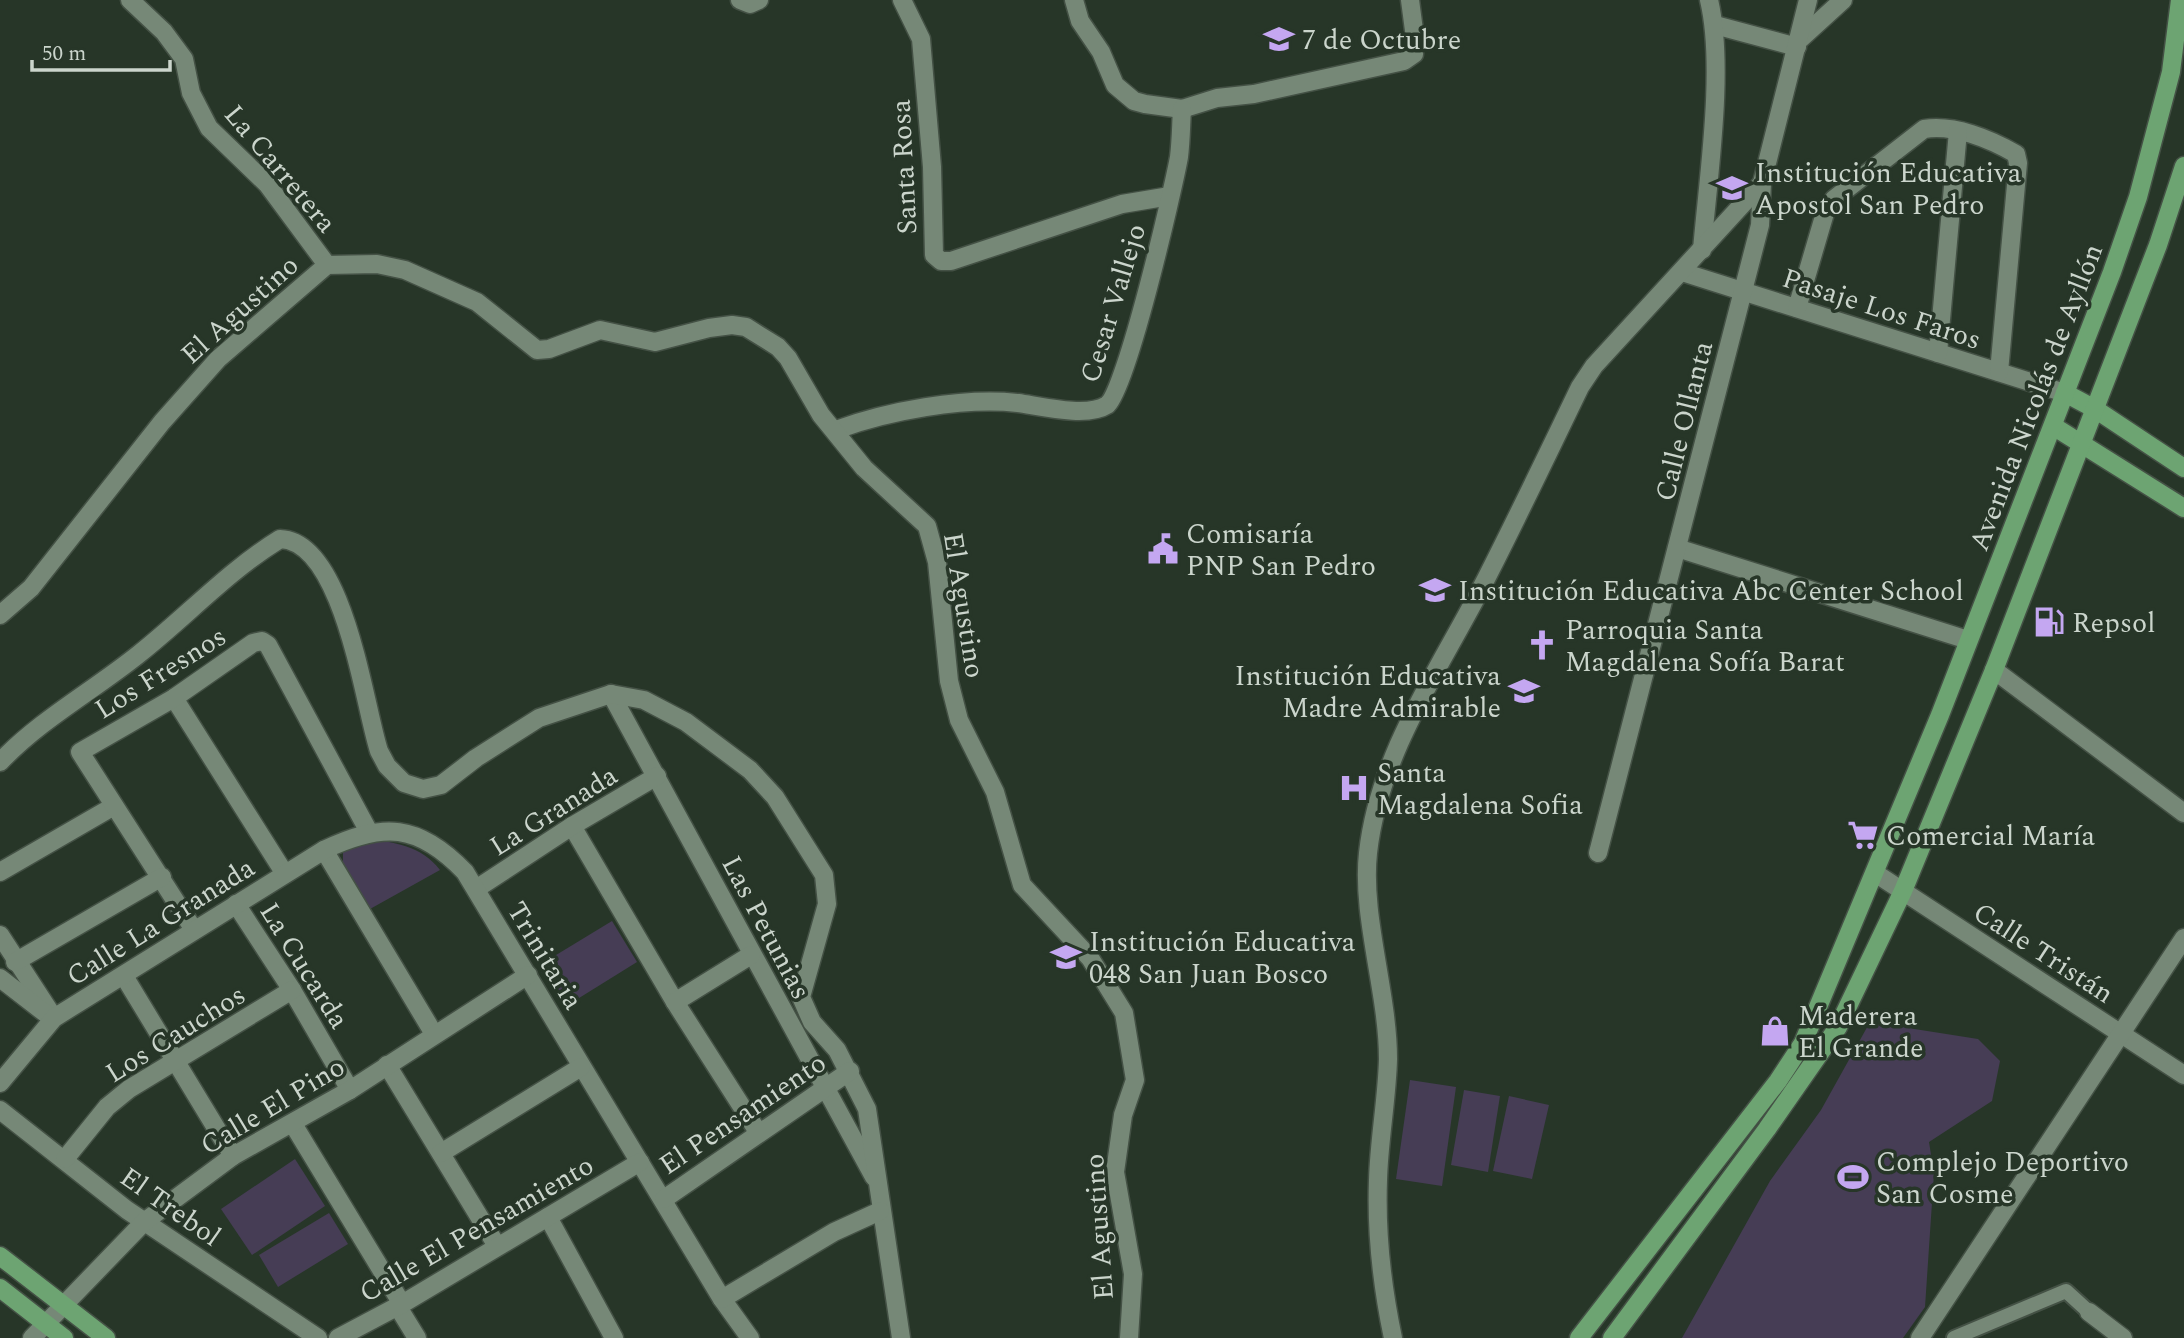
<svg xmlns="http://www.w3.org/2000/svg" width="2184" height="1338" viewBox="0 0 2184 1338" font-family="Spectral,serif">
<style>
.green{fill:#463d55}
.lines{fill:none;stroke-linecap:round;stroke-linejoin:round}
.pedestrian-casing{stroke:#445145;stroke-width:18}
.minor-casing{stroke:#445145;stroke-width:21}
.tertiary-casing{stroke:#445145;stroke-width:21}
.primary-casing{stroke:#445145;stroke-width:21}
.pedestrian{stroke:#768877;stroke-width:14}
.minor{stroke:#768877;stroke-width:18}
.tertiary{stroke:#768877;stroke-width:18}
.primary{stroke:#6da472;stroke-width:18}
.labels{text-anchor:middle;stroke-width:7;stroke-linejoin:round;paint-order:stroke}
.poi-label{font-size:28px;fill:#cbd5cc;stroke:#273628;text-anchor:start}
.street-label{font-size:28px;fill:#cbd5cc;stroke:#273628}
</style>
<rect width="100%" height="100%" fill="#273628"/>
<!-- green -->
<g class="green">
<path d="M364 838C395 843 421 845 440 870L370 909 343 868V851Z"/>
<polygon points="612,921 637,962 563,1008 538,966"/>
<polygon points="1870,1022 1978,1039 2000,1061 1992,1101 1929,1142 1934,1173 1925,1307 1903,1338 1682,1338 1770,1181 1821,1110"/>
<polygon points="1410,1080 1456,1087 1442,1186 1396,1179"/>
<polygon points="1464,1090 1500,1096 1488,1172 1451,1165"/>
<polygon points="1509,1096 1549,1105 1532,1179 1493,1171"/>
<polygon points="295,1159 325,1206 252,1255 221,1209"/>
<polygon points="329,1213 348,1244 278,1287 259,1255"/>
</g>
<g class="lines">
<!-- pedestrian casing -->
<g class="pedestrian-casing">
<polyline id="pedestrian" points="1954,1338 2066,1291 2089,1312"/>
</g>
<!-- minor casing -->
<g class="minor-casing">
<g id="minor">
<polyline points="130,0 164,32 184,59 191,93 209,128 267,184 327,265"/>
<polyline points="740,0 750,4 759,0"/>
<polyline points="902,0 921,39 932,167 934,255 941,261 951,261 1122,204 1170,196"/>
<polyline points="1074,0 1080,21 1101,52 1115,85 1134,101 1145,104 1182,109 1217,98 1254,94 1404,61 1414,54 1415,38 1410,0"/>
<polyline points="1715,25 1797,47"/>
<path d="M1702 250C1708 178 1725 68 1709 0"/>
<polyline points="1682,272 2065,393"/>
<path d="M1797 308 1825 213 1834 199 1924 129C1954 124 1990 139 2016 154L2018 163 1999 372"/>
<polyline points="1938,353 1958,131"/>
<path d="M836 430C887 411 963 397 1018 403 1040 406 1087 418 1107 405 1126 392 1173 190 1179 157 1181 141 1181 125 1182 109"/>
<polyline points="1677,548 1968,640"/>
<polyline points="0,615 31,588 162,422 218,359 327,265 377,264 405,270 477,302 537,350 549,349 600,330 655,342 709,328 732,325 746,327 778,347 788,358 821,415 864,468 927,526 937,562 949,681 959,720 995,792 1022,885 1090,958 1124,1013 1135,1080 1123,1115 1115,1172 1133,1274 1129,1338"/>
<polyline points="1994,670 2184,813"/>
<polyline points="611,694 874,1177"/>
<polyline points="174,698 285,874"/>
<path d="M0 762C41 719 93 691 139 654 187 616 228 571 280 539 344 541 364 705 379 751L387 766 404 783 423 789 441 785 476 758 539 718 611 694 644 700 686 722 750 770 775 797 824 875 827 904 801 997 812 1022 837 1050 867 1109 901 1338"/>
<polyline points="572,826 675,1002 758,1132"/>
<polyline points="324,850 434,1034"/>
<polyline points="1598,853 1760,225 1762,183"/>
<polyline points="0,872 114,806"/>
<polyline points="1875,873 2184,1075"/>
<polyline points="476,889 572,826 657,776"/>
<polyline points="236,904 292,990 350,1090"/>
<polyline points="194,930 80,752 174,698 253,643 262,641 268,645 369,832"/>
<polyline points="0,935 54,1018"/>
<polyline points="15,962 162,877"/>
<polyline points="124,976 233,1156"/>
<polyline points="0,978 45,1013"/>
<polyline points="675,1002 751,955"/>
<polyline points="387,1065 497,1246"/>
<path d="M0 1083 54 1018 324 850C383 822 418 823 465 872L722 1299 750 1338"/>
<polyline points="0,1110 127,1210 318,1338"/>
<polyline points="293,1124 402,1304"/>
<polyline points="441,1153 581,1067"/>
<polyline points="65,1159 107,1107 129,1089 292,990"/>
<polyline points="664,1199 850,1071"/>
<polyline points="548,1217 614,1338"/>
<polyline points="722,1299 834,1232 880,1211"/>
<polyline points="398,1307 417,1338"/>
<polyline points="2089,1312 2123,1338"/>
<polyline points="32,1338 144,1222 233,1156 350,1090 528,975"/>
<polyline points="338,1338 402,1304 640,1162"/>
</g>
</g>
<!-- tertiary casing -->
<g class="tertiary-casing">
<g id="tertiary">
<polyline points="1798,41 1843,0"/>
<path d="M1393 1338C1382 1286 1376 1234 1378 1180 1379 1140 1387 1099 1388 1059 1388 992 1361 916 1368 853 1379 751 1444 663 1489 573 1520 512 1550 449 1580 387L1594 366 1762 183 1808 0"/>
<polyline points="1920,1338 2184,938"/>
</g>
</g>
<!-- primary casing -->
<g class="primary-casing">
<g id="primary">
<polyline points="2065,393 2095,409 2184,468"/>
<polyline points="2053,426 2184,508"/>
<polyline points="0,1256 106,1338"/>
<polyline points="0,1288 64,1338"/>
<polyline points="1579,1338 1778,1081 1803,1043 1940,715 2112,272 2138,197 2171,72 2180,0"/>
<polyline points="1612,1338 1767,1129 1838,1027 1903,891 1994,670 2158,245 2184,166"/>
</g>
</g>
<!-- pedestrian -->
<use href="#pedestrian" class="pedestrian"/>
<!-- minor -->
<use href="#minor" class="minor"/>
<!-- tertiary -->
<use href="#tertiary" class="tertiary"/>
<!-- primary -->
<use href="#primary" class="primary"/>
</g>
<!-- icons -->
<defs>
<g id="school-bare" transform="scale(2.415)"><path d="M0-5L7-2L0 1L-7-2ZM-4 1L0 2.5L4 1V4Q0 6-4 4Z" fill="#c4a7f1" stroke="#273628" stroke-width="2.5" paint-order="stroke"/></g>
<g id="civic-bare" transform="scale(2.415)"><path d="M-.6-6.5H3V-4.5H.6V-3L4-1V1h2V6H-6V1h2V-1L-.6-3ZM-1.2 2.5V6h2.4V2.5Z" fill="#c4a7f1" stroke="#273628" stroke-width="2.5" paint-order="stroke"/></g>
<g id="fuel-bare" transform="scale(2.415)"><path d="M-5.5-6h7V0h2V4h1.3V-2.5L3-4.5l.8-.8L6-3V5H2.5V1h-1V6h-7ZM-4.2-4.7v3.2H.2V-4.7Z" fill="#c4a7f1" stroke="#273628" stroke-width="2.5" paint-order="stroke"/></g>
<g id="church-bare" transform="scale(2.415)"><path d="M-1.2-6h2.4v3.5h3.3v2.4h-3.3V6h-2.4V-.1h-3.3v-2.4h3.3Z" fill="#c4a7f1" stroke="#273628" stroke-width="2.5" paint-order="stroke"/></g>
<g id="hospital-bare" transform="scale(2.415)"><path d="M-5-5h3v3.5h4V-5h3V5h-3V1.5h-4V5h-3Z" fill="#c4a7f1" stroke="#273628" stroke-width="2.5" paint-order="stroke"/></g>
<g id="supermarket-bare" transform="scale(2.415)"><path d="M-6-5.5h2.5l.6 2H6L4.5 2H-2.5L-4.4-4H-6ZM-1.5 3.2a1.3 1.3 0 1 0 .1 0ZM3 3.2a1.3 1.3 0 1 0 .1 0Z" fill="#c4a7f1" stroke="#273628" stroke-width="2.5" paint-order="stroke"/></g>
<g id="shop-bare" transform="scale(2.415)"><path d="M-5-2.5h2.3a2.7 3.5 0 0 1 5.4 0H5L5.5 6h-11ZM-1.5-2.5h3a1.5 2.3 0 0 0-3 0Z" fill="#c4a7f1" stroke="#273628" stroke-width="2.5" paint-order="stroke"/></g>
<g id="stadium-bare" transform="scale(2.415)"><path d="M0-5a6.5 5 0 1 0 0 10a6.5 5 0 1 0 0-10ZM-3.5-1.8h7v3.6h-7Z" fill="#c4a7f1" stroke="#273628" stroke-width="2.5" paint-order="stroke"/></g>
</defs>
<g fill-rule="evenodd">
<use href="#school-bare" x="1279" y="39"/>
<use href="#school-bare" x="1732" y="188"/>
<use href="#civic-bare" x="1163" y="549"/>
<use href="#school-bare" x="1435" y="590"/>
<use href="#fuel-bare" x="2049" y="622"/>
<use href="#church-bare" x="1542" y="645"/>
<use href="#school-bare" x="1524" y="691"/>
<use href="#hospital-bare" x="1354" y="788"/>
<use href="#supermarket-bare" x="1863" y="835"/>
<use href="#school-bare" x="1066" y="957"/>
<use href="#shop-bare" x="1775" y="1031"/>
<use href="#stadium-bare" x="1853" y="1177"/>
</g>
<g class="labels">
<!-- poi labels -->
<g class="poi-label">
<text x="1302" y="49">7 de Octubre</text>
<text x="1755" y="182">Institución Educativa<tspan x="1755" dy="32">Apostol San Pedro</tspan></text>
<text x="1186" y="543">Comisaría<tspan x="1186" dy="32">PNP San Pedro</tspan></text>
<text x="1458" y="600">Institución Educativa Abc Center School</text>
<text x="2072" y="632">Repsol</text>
<text x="1565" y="639">Parroquia Santa<tspan x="1565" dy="32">Magdalena Sofía Barat</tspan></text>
<text x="1501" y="685" text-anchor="end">Institución Educativa<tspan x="1501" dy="32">Madre Admirable</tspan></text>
<text x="1377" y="782">Santa<tspan x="1377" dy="32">Magdalena Sofia</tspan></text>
<text x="1886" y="845">Comercial María</text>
<text x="1089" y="951">Institución Educativa<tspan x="1089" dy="32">048 San Juan Bosco</tspan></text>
<text x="1798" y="1025">Maderera<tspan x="1798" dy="32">El Grande</tspan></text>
<text x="1876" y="1171">Complejo Deportivo<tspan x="1876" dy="32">San Cosme</tspan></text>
</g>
<!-- street labels -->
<g class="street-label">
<text transform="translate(903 167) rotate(-93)" y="10">Santa Rosa</text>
<text transform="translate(281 168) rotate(50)" y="10">La Carretera</text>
<text transform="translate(1112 303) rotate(-73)" y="10">Cesar Vallejo</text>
<text transform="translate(1882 308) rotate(18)" y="10">Pasaje Los Faros</text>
<text transform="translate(239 309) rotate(-42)" y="10">El Agustino</text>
<text transform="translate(2035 397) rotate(-69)" y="10">Avenida Nicolás de Ayllón</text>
<text transform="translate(1683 421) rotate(-76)" y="10">Calle Ollanta</text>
<text transform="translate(965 605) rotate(81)" y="10">El Agustino</text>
<text transform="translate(160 672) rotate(-32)" y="10">Los Fresnos</text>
<text transform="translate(553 810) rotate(-32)" y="10">La Granada</text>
<text transform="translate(160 921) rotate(-32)" y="10">Calle La Granada</text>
<text transform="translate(767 927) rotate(62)" y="10">Las Petunias</text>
<text transform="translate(2044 952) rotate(33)" y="10">Calle Tristán</text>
<text transform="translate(546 955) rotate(59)" y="10">Trinitaria</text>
<text transform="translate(305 965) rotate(58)" y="10">La Cucarda</text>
<text transform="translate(175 1033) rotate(-32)" y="10">Los Cauchos</text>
<text transform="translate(272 1105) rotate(-31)" y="10">Calle El Pino</text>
<text transform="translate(742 1113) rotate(-34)" y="10">El Pensamiento</text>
<text transform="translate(171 1206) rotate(35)" y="10">El Trebol</text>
<text transform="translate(1098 1227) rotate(-94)" y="10">El Agustino</text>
<text transform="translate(476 1228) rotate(-30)" y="10">Calle El Pensamiento</text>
</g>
</g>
<!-- scale -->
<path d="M32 60v10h138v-10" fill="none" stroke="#cbd5cc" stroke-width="3.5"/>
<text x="42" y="60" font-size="21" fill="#cbd5cc" stroke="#273628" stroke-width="5" paint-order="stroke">50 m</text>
</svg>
